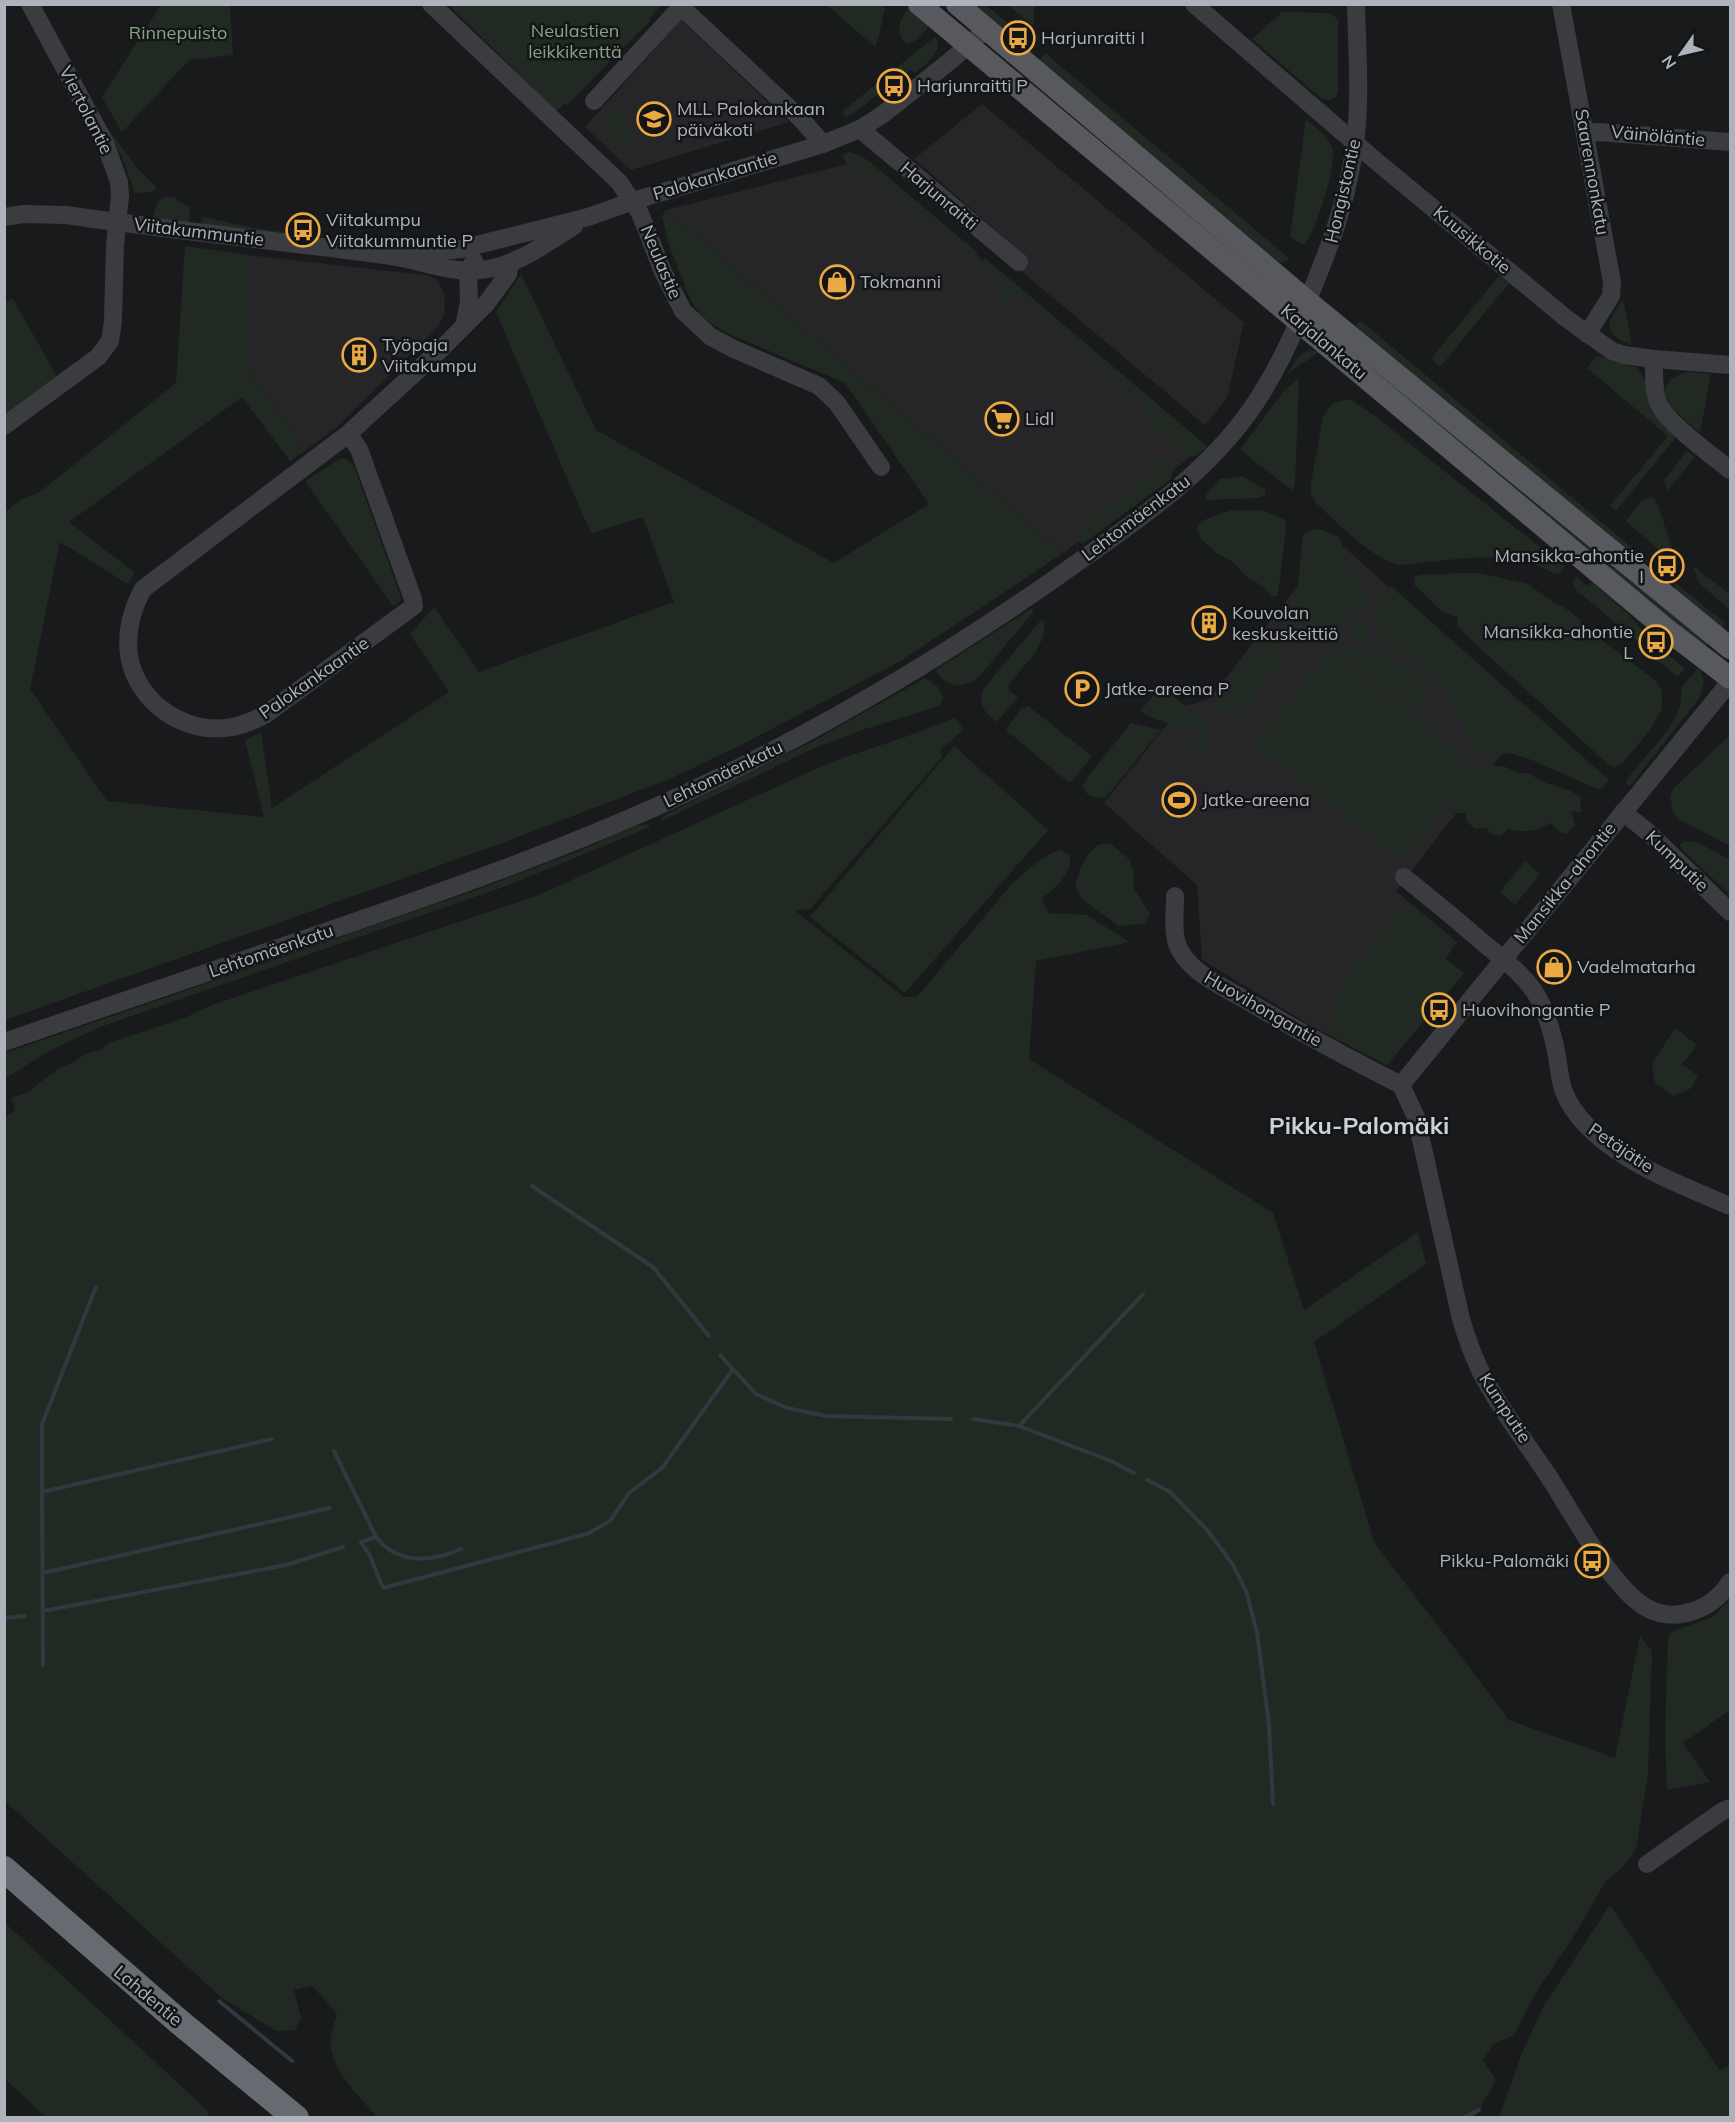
<svg xmlns="http://www.w3.org/2000/svg" width="1735" height="2122" viewBox="0 0 1735 2122" font-family="Mulish,sans-serif">
<style>
.built{fill:#262629}
.green{fill:#212a22}
.lines{fill:none;stroke-linecap:round;stroke-linejoin:round}
.stream{stroke:#30393f;stroke-width:4}
.minor{stroke:#3b3c40;stroke-width:18}
.major{stroke:#57595f;stroke-width:22}
.highway{stroke:#676a71;stroke-width:26}
.labels{text-anchor:middle;stroke-width:5;stroke-linejoin:round;paint-order:stroke}
.park-label{font-size:18px;fill:#85a485;stroke:#141517}
.poi-label{font-size:18px;fill:#adb2bb;stroke:#141517;text-anchor:start}
.street-label{font-size:18px;fill:#adb2bb;stroke:#141517}
.district-label{font-size:24px;font-weight:bold;fill:#cdd0d7;stroke:#141517}
</style>
<rect width="100%" height="100%" fill="#191a1c"/>
<!-- built -->
<g class="built">
<polygon points="681,20 789,122 631,170 585,127"/>
<polygon points="982,104 1244,323 1227,398 1205,425 1021,271 1021,252 914,159"/>
<polygon points="863,160 998,274 1204,444 1151,490 1063,553 666,210"/>
<polygon points="248,255 426,275 436,279 443,290 445,299 444,315 439,325 338,426 306,450 248,370"/>
<polygon points="1335,539 1532,715 1396,891 1457,942 1445,959 1464,973 1387,1065 1313,1027 1202,960 1197,885 1104,803 1181,707 1208,700"/>
</g>
<!-- green -->
<g class="green">
<polygon points="662,4 650,18 651,20 567,105 565,103 556,111 449,5"/>
<polygon points="161,5 230,5 233,55 189,60 122,132 102,97"/>
<path d="M827 5H882L885 7C881 21 881 34 875 47Z"/>
<polygon points="972,5 986,5 1012,27 1006,34"/>
<polygon points="1008,5 1034,5 1034,24 1031,24"/>
<path d="M909 8 931 25 916 40 908 44 904 42C895 29 900 18 909 8Z"/>
<path d="M1282 12 1329 13 1338 19V90C1336 101 1330 102 1321 98L1252 39Z"/>
<path d="M936 36C942 55 928 62 915 73L910 70 851 115 846 117 843 113 844 110Z"/>
<polygon points="1045,53 1290,259 1280,263 1039,61"/>
<polygon points="618,106 629,117 622,124 636,137 625,150 599,126"/>
<path d="M1306 119C1315 127 1328 136 1332 147 1338 163 1316 232 1304 245L1290 237Z"/>
<polygon points="105,125 138,169 157,188 151,192 135,193 123,159"/>
<polygon points="849,152 861,156 870,162 978,253 974,259 872,173 867,179 850,167 843,158 843,155"/>
<path d="M164 197H173L190 208 189 223 153 217C155 208 156 202 164 197Z"/>
<polygon points="666,210 1063,553 899,662 741,745 672,778 494,846 5,1020 5,512 22,499 40,492 176,383 185,246 248,255 248,370 306,450 290,461 242,397 69,522 135,573 128,584 60,542 30,689 107,801 264,817 245,740 261,732 272,808 449,692 410,634 434,607 479,672 674,602 643,517 592,533 583,516 496,312 521,274 596,430 834,563 929,504 845,383 729,334 704,319 691,301 669,245 662,216"/>
<polygon points="203,217 254,228 291,233 291,237 201,225"/>
<polygon points="985,258 1208,447 1194,457 1184,454 1143,415 1140,400 1015,292 1007,301 999,294 1005,286 980,264"/>
<polygon points="1499,276 1509,283 1440,367 1431,359"/>
<polygon points="13,299 57,377 5,414 5,303"/>
<path d="M1623 299 1632 345C1599 332 1608 323 1623 299Z"/>
<polygon points="1361,321 1648,561 1639,563 1355,326"/>
<polygon points="1309,350 1319,352 1287,374 1299,356"/>
<polygon points="1597,356 1638,368 1647,384 1651,411 1674,433 1675,438 1616,511 1610,506 1668,436 1587,368"/>
<path d="M1688 372 1711 374 1700 432C1680 416 1640 386 1688 372Z"/>
<polygon points="1299,378 1295,485 1292,490 1240,450 1284,391"/>
<polygon points="1391,383 1710,641 1704,648 1388,386"/>
<path d="M1350 399 1375 416 1565 567 1560 573 1556 574C1542 568 1527 560 1512 558 1474 555 1436 562 1399 565 1374 560 1335 521 1316 503L1311 494V483L1323 417 1333 403Z"/>
<polygon points="1687,451 1695,457 1667,491 1664,480"/>
<polygon points="1161,457 1167,460 1173,470 1171,479 1084,543 1081,543 1075,534 1076,531 1160,469 1154,460"/>
<polygon points="341,458 347,459 354,466 400,595 401,599 394,607 305,481"/>
<polygon points="1243,476 1265,490 1266,495 1258,498 1207,500 1205,496 1220,479"/>
<polygon points="1651,497 1655,499 1658,505 1676,561 1674,563 1626,521 1642,500"/>
<polygon points="1232,510 1262,510 1285,520 1286,528 1278,595 1273,597 1262,586 1243,574 1232,561 1218,554 1201,539 1197,529 1201,521"/>
<path d="M1312 529 1322 530 1339 537 1344 549 1345 567C1362 578 1368 581 1367 601 1355 615 1334 644 1316 626H1301L1295 617 1303 534Z"/>
<polygon points="1693,566 1730,594 1730,610 1699,583"/>
<path d="M1462 573H1479L1528 584 1547 598 1570 611 1602 640 1656 681 1662 691V709L1649 731 1623 763 1614 767 1609 765 1470 639 1457 626 1458 617C1435 612 1431 598 1414 585L1415 577 1421 575Z"/>
<polygon points="1576,577 1587,586 1592,582 1628,614 1641,629 1641,634 1649,641 1647,649 1576,590 1573,584"/>
<polygon points="1674,582 1725,623 1721,628 1676,593"/>
<polygon points="1391,586 1609,780 1604,787 1597,789 1532,760 1513,754 1482,755 1472,747 1457,709 1448,693 1405,654 1381,646 1374,605"/>
<path d="M1032 608 1034 611 978 678C963 689 946 688 936 670Z"/>
<polygon points="1368,615 1372,644 1349,636"/>
<path d="M1041 620 1044 622C1047 647 1023 666 1009 684V691L1018 697 997 722C984 711 977 705 984 688Z"/>
<polygon points="1266,637 1288,655 1236,720 1214,703"/>
<polygon points="1346,643 1399,661 1431,686 1413,710 1339,652"/>
<polygon points="1656,648 1662,650 1685,668 1678,677 1651,655 1651,653"/>
<polygon points="1331,649 1479,769 1403,863 1254,744"/>
<path d="M1699 667 1704 681 1700 697 1630 786 1625 783C1642 756 1687 721 1681 688Z"/>
<polygon points="925,678 938,687 943,697 941,704 936,707 862,730 817,747 661,821 661,819 667,814 817,739"/>
<path d="M1164 689 1207 723V730L1205 732C1183 727 1159 723 1140 711L1158 690Z"/>
<polygon points="1028,706 1092,756 1072,781 1068,782 1006,730 1021,709"/>
<path d="M954 718 964 729 940 750 942 757 810 909 795 911 904 997H917L1012 884C1025 872 1044 854 1061 850L1070 856C1072 874 1055 888 1042 898L1048 913 1087 915 1130 942 1036 961 1029 1059 1273 1213 1304 1310 1418 1232 1426 1264 1314 1342 1374 1542 1509 1720 1615 1758 1640 1636 1652 1651 1648 1775 1636 1849 1623 1867 1605 1882 1574 1936 1536 1992 1514 2035 1494 2044 1483 2060 1496 2080 1475 2117H377C359 2096 327 2067 331 2036 332 2029 335 2021 337 2013L312 1986 294 1990 301 2018 295 2030 276 2031 222 1998 5 1801 4 1118 15 1110 11 1098 28 1092 59 1068 74 1062 85 1054 100 1050 111 1042 184 1018 212 1005 539 895 831 762 905 737Z"/>
<polygon points="1131,723 1161,730 1106,797 1099,798 1087,794 1083,786 1087,778"/>
<polygon points="1178,732 1207,740 1213,745 1205,755"/>
<polygon points="1730,735 1730,846 1680,820 1673,813 1670,796 1675,787"/>
<polygon points="954,746 1048,830 905,993 810,917"/>
<path d="M1489 766H1503L1520 773H1528L1543 782 1571 791 1580 797 1581 812 1571 811 1575 825 1566 834 1559 831 1550 823C1534 832 1526 833 1508 829L1501 836 1493 835 1486 828 1475 829 1466 821V813H1457L1454 810C1457 793 1474 775 1489 766Z"/>
<polygon points="648,824 650,827 506,886 100,1027 47,1052 5,1079 5,1053 471,892 579,851 635,826"/>
<path d="M1683 841C1699 840 1716 853 1730 860V895L1682 849 1680 845Z"/>
<path d="M1100 844H1111L1129 859 1134 873 1133 887 1150 914 1146 923 1119 926 1082 899 1075 886C1079 871 1085 853 1100 844Z"/>
<polygon points="1525,861 1540,874 1515,905 1500,892"/>
<polygon points="1408,902 1457,942 1445,959 1464,973 1387,1065 1330,1035 1334,992"/>
<polygon points="1675,1028 1697,1045 1682,1064 1698,1076 1690,1089 1673,1096 1655,1083 1652,1064"/>
<polygon points="1730,1600 1730,1710 1683,1743 1710,1782 1667,1790 1665,1737 1668,1636 1673,1631 1711,1618"/>
<polygon points="1610,1905 1720,2071 1730,2065 1730,2117 1499,2117 1522,2053 1543,2007"/>
<polygon points="4,1922 207,2110 210,2117 46,2117 5,2079"/>
</g>
<g class="lines">
<!-- stream -->
<g class="stream">
<polyline points="532,1186 653,1267 709,1336"/>
<polyline points="720,1355 756,1394 787,1408 826,1416 951,1419"/>
<polyline points="973,1419 1019,1426 1111,1461 1134,1473"/>
<polyline points="1019,1426 1143,1294"/>
<polyline points="334,1451 376,1537"/>
<polyline points="1147,1480 1170,1492 1208,1531 1233,1565 1246,1591 1257,1632 1269,1725 1273,1804"/>
<polyline points="42,1492 42,1424 96,1287"/>
<path d="M461 1549C432 1562 398 1565 376 1537L361 1542 370 1556 383 1588 587 1534 610 1521 629 1493 662 1468 733 1369"/>
<polyline points="43,1573 330,1508"/>
<polyline points="43,1611 286,1565 343,1547"/>
<polyline points="4,1618 25,1616"/>
<polyline points="43,1665 42,1492 272,1439"/>
<polyline points="219,2001 292,2061"/>
<polyline points="1463,2118 1479,2110"/>
</g>
<!-- minor -->
<g class="minor">
<polyline points="431,4 619,182 640,213 663,272 683,311 711,337 734,349 819,386 837,403 881,467"/>
<polyline points="678,4 801,119 823,144"/>
<path d="M1194 4 1376 161 1567 319 1612 351 1624 355 1654 359C1654 373 1653 389 1658 402 1666 423 1712 455 1730 470"/>
<polyline points="1561,4 1612,282 1611,296 1587,334"/>
<polyline points="594,101 681,7"/>
<polyline points="860,129 1019,262"/>
<polyline points="1585,133 1598,132 1730,142"/>
<path d="M4 217 24 214 66 215C174 231 283 241 391 256 421 260 449 274 480 270 515 267 545 244 574 226"/>
<polyline points="393,256 461,249 588,217 633,201 823,144 860,129 882,115 950,61 987,29"/>
<polyline points="464,326 469,302 468,271 474,261"/>
<polyline points="1654,359 1730,365"/>
<polyline points="4,426 98,357 110,341 113,321 115,245 120,196 119,182 105,143 30,4"/>
<path d="M348 434 359 449 413 599 414 606 266 714C255 720 244 725 232 727 185 736 136 702 129 655 126 632 132 609 143 589L348 434 442 348 486 304 508 274 510 263"/>
<polyline points="1623,812 1649,833 1730,912"/>
<path d="M1404 877C1430 898 1456 919 1481 941 1500 957 1520 971 1534 991 1546 1009 1553 1035 1557 1056 1559 1068 1560 1081 1564 1092 1588 1151 1676 1183 1730 1206"/>
<path d="M1175 896C1175 914 1171 938 1182 954 1196 975 1223 987 1244 999 1296 1030 1348 1058 1401 1085"/>
<path d="M4 1042C112 1005 220 968 328 931 448 890 567 848 682 795 813 734 939 660 1057 577 1127 527 1202 480 1252 408 1275 375 1291 339 1307 302 1329 249 1348 200 1355 143 1361 98 1357 50 1356 4"/>
<path d="M1401 1085 1416 1117 1461 1319C1466 1336 1472 1353 1480 1370 1499 1408 1526 1442 1549 1477 1572 1512 1612 1589 1647 1608 1676 1624 1713 1609 1730 1582"/>
<polyline points="1401,1085 1730,682"/>
<polyline points="1647,1864 1721,1812 1730,1808"/>
</g>
<!-- major -->
<g class="major">
<polyline points="919,4 1666,629 1730,678"/>
<polyline points="957,4 1307,301 1730,648"/>
</g>
<!-- highway -->
<polyline class="highway" points="4,1869 177,2020 296,2118"/>
</g>
<!-- icons -->
<defs>
<g id="bus-ring" transform="scale(1.725)"><circle r="9.5" fill="#141517" stroke="#eaa943" stroke-width="1.5"/><path d="M-5-6H5V4H4V6H2V4H-2V6H-4V4H-5ZM-3.5-4V0h7V-4ZM-3.5 1.2v1.5H-2V1.2ZM2 1.2v1.5H3.5V1.2Z" fill="#eaa943"/></g>
<g id="school-ring" transform="scale(1.725)"><circle r="9.5" fill="#141517" stroke="#eaa943" stroke-width="1.5"/><path d="M0-5L7-2L0 1L-7-2ZM-4 1L0 2.5L4 1V4Q0 6-4 4Z" fill="#eaa943"/></g>
<g id="shop-ring" transform="scale(1.725)"><circle r="9.5" fill="#141517" stroke="#eaa943" stroke-width="1.5"/><path d="M-5-2.5h2.3a2.7 3.5 0 0 1 5.4 0H5L5.5 6h-11ZM-1.5-2.5h3a1.5 2.3 0 0 0-3 0Z" fill="#eaa943"/></g>
<g id="building-ring" transform="scale(1.725)"><circle r="9.5" fill="#141517" stroke="#eaa943" stroke-width="1.5"/><path d="M-4-6H4V6H1V3H-1V6H-4ZM-2.5-4.3h1.7v1.8h-1.7ZM.8-4.3h1.7v1.8H.8ZM-2.5-1h1.7V.8h-1.7ZM.8-1h1.7V.8H.8Z" fill="#eaa943"/></g>
<g id="supermarket-ring" transform="scale(1.725)"><circle r="9.5" fill="#141517" stroke="#eaa943" stroke-width="1.5"/><path d="M-6-5.5h2.5l.6 2H6L4.5 2H-2.5L-4.4-4H-6ZM-1.5 3.2a1.3 1.3 0 1 0 .1 0ZM3 3.2a1.3 1.3 0 1 0 .1 0Z" fill="#eaa943"/></g>
<g id="parking-ring" transform="scale(1.725)"><circle r="9.5" fill="#141517" stroke="#eaa943" stroke-width="1.5"/><path d="M-3.5-5.5H1a3.5 3.5 0 0 1 0 7H-1V5.5H-3.5ZM-1-3.4V-.6H.8a1.4 1.4 0 0 0 0-2.8Z" fill="#eaa943"/></g>
<g id="stadium-ring" transform="scale(1.725)"><circle r="9.5" fill="#141517" stroke="#eaa943" stroke-width="1.5"/><path d="M0-5a6.5 5 0 1 0 0 10a6.5 5 0 1 0 0-10ZM-3.5-1.8h7v3.6h-7Z" fill="#eaa943"/></g>
</defs>
<g fill-rule="evenodd">
<use href="#bus-ring" x="1018" y="38"/>
<use href="#bus-ring" x="894" y="86"/>
<use href="#school-ring" x="654" y="119"/>
<use href="#bus-ring" x="303" y="230"/>
<use href="#shop-ring" x="837" y="282"/>
<use href="#building-ring" x="359" y="355"/>
<use href="#supermarket-ring" x="1002" y="419"/>
<use href="#bus-ring" x="1667" y="566"/>
<use href="#building-ring" x="1209" y="623"/>
<use href="#bus-ring" x="1656" y="642"/>
<use href="#parking-ring" x="1082" y="689"/>
<use href="#stadium-ring" x="1179" y="800"/>
<use href="#shop-ring" x="1554" y="967"/>
<use href="#bus-ring" x="1439" y="1010"/>
<use href="#bus-ring" x="1592" y="1561"/>
</g>
<g class="labels">
<!-- park labels -->
<g class="park-label">
<text x="575" y="37">Neulastien<tspan x="575" dy="21">leikkikenttä</tspan></text>
<text x="178" y="39">Rinnepuisto</text>
</g>
<!-- poi labels -->
<g class="poi-label">
<text x="1041" y="44">Harjunraitti I</text>
<text x="917" y="92">Harjunraitti P</text>
<text x="677" y="115">MLL Palokankaan<tspan x="677" dy="21">päiväkoti</tspan></text>
<text x="326" y="226">Viitakumpu<tspan x="326" dy="21">Viitakummuntie P</tspan></text>
<text x="860" y="288">Tokmanni</text>
<text x="382" y="351">Työpaja<tspan x="382" dy="21">Viitakumpu</tspan></text>
<text x="1025" y="425">Lidl</text>
<text x="1644" y="562" text-anchor="end">Mansikka-ahontie<tspan x="1644" dy="21">I</tspan></text>
<text x="1232" y="619">Kouvolan<tspan x="1232" dy="21">keskuskeittiö</tspan></text>
<text x="1633" y="638" text-anchor="end">Mansikka-ahontie<tspan x="1633" dy="21">L</tspan></text>
<text x="1105" y="695">Jatke-areena P</text>
<text x="1202" y="806">Jatke-areena</text>
<text x="1577" y="973">Vadelmatarha</text>
<text x="1462" y="1016">Huovihongantie P</text>
<text x="1569" y="1567" text-anchor="end">Pikku-Palomäki</text>
</g>
<!-- street labels -->
<g class="street-label">
<text transform="translate(86 110) rotate(63)" y="6">Viertolantie</text>
<text transform="translate(1658 136) rotate(5)" y="6">Väinöläntie</text>
<text transform="translate(1592 172) rotate(80)" y="6">Saarennonkatu</text>
<text transform="translate(715 176) rotate(-17)" y="6">Palokankaantie</text>
<text transform="translate(1343 191) rotate(-77)" y="6">Hongistontie</text>
<text transform="translate(939 196) rotate(40)" y="6">Harjunraitti</text>
<text transform="translate(199 232) rotate(7)" y="6">Viitakummuntie</text>
<text transform="translate(1472 240) rotate(40)" y="6">Kuusikkotie</text>
<text transform="translate(661 262) rotate(67)" y="6">Neulastie</text>
<text transform="translate(1324 342) rotate(40)" y="6">Karjalankatu</text>
<text transform="translate(1136 518) rotate(-37)" y="6">Lehtomäenkatu</text>
<text transform="translate(314 678) rotate(-35)" y="6">Palokankaantie</text>
<text transform="translate(723 774) rotate(-26)" y="6">Lehtomäenkatu</text>
<text transform="translate(1677 861) rotate(44)" y="6">Kumputie</text>
<text transform="translate(1565 883) rotate(-51)" y="6">Mansikka-ahontie</text>
<text transform="translate(271 951) rotate(-19)" y="6">Lehtomäenkatu</text>
<text transform="translate(1263 1009) rotate(30)" y="6">Huovihongantie</text>
<text transform="translate(1621 1148) rotate(34)" y="6">Petäjätie</text>
<text transform="translate(1505 1408) rotate(57)" y="6">Kumputie</text>
<text transform="translate(148 1996) rotate(40)" y="6">Lahdentie</text>
</g>
<!-- district labels -->
<g class="district-label">
<text x="1359" y="1134">Pikku-Palomäki</text>
</g>
</g>
<!-- border -->
<rect width="1735" height="2122" fill="none" stroke="#adb2bb" stroke-width="12"/>
<!-- north arrow -->
<g transform="translate(1681 54) rotate(236)" stroke="#141517" stroke-width="4.5" paint-order="stroke">
<path d="M0-4.5L10 22L0 15L-10 22Z" fill="#adb2bb"/>
<text y="-9" font-size="16" font-weight="bold" text-anchor="middle" fill="#adb2bb">N</text>
</g>
</svg>
